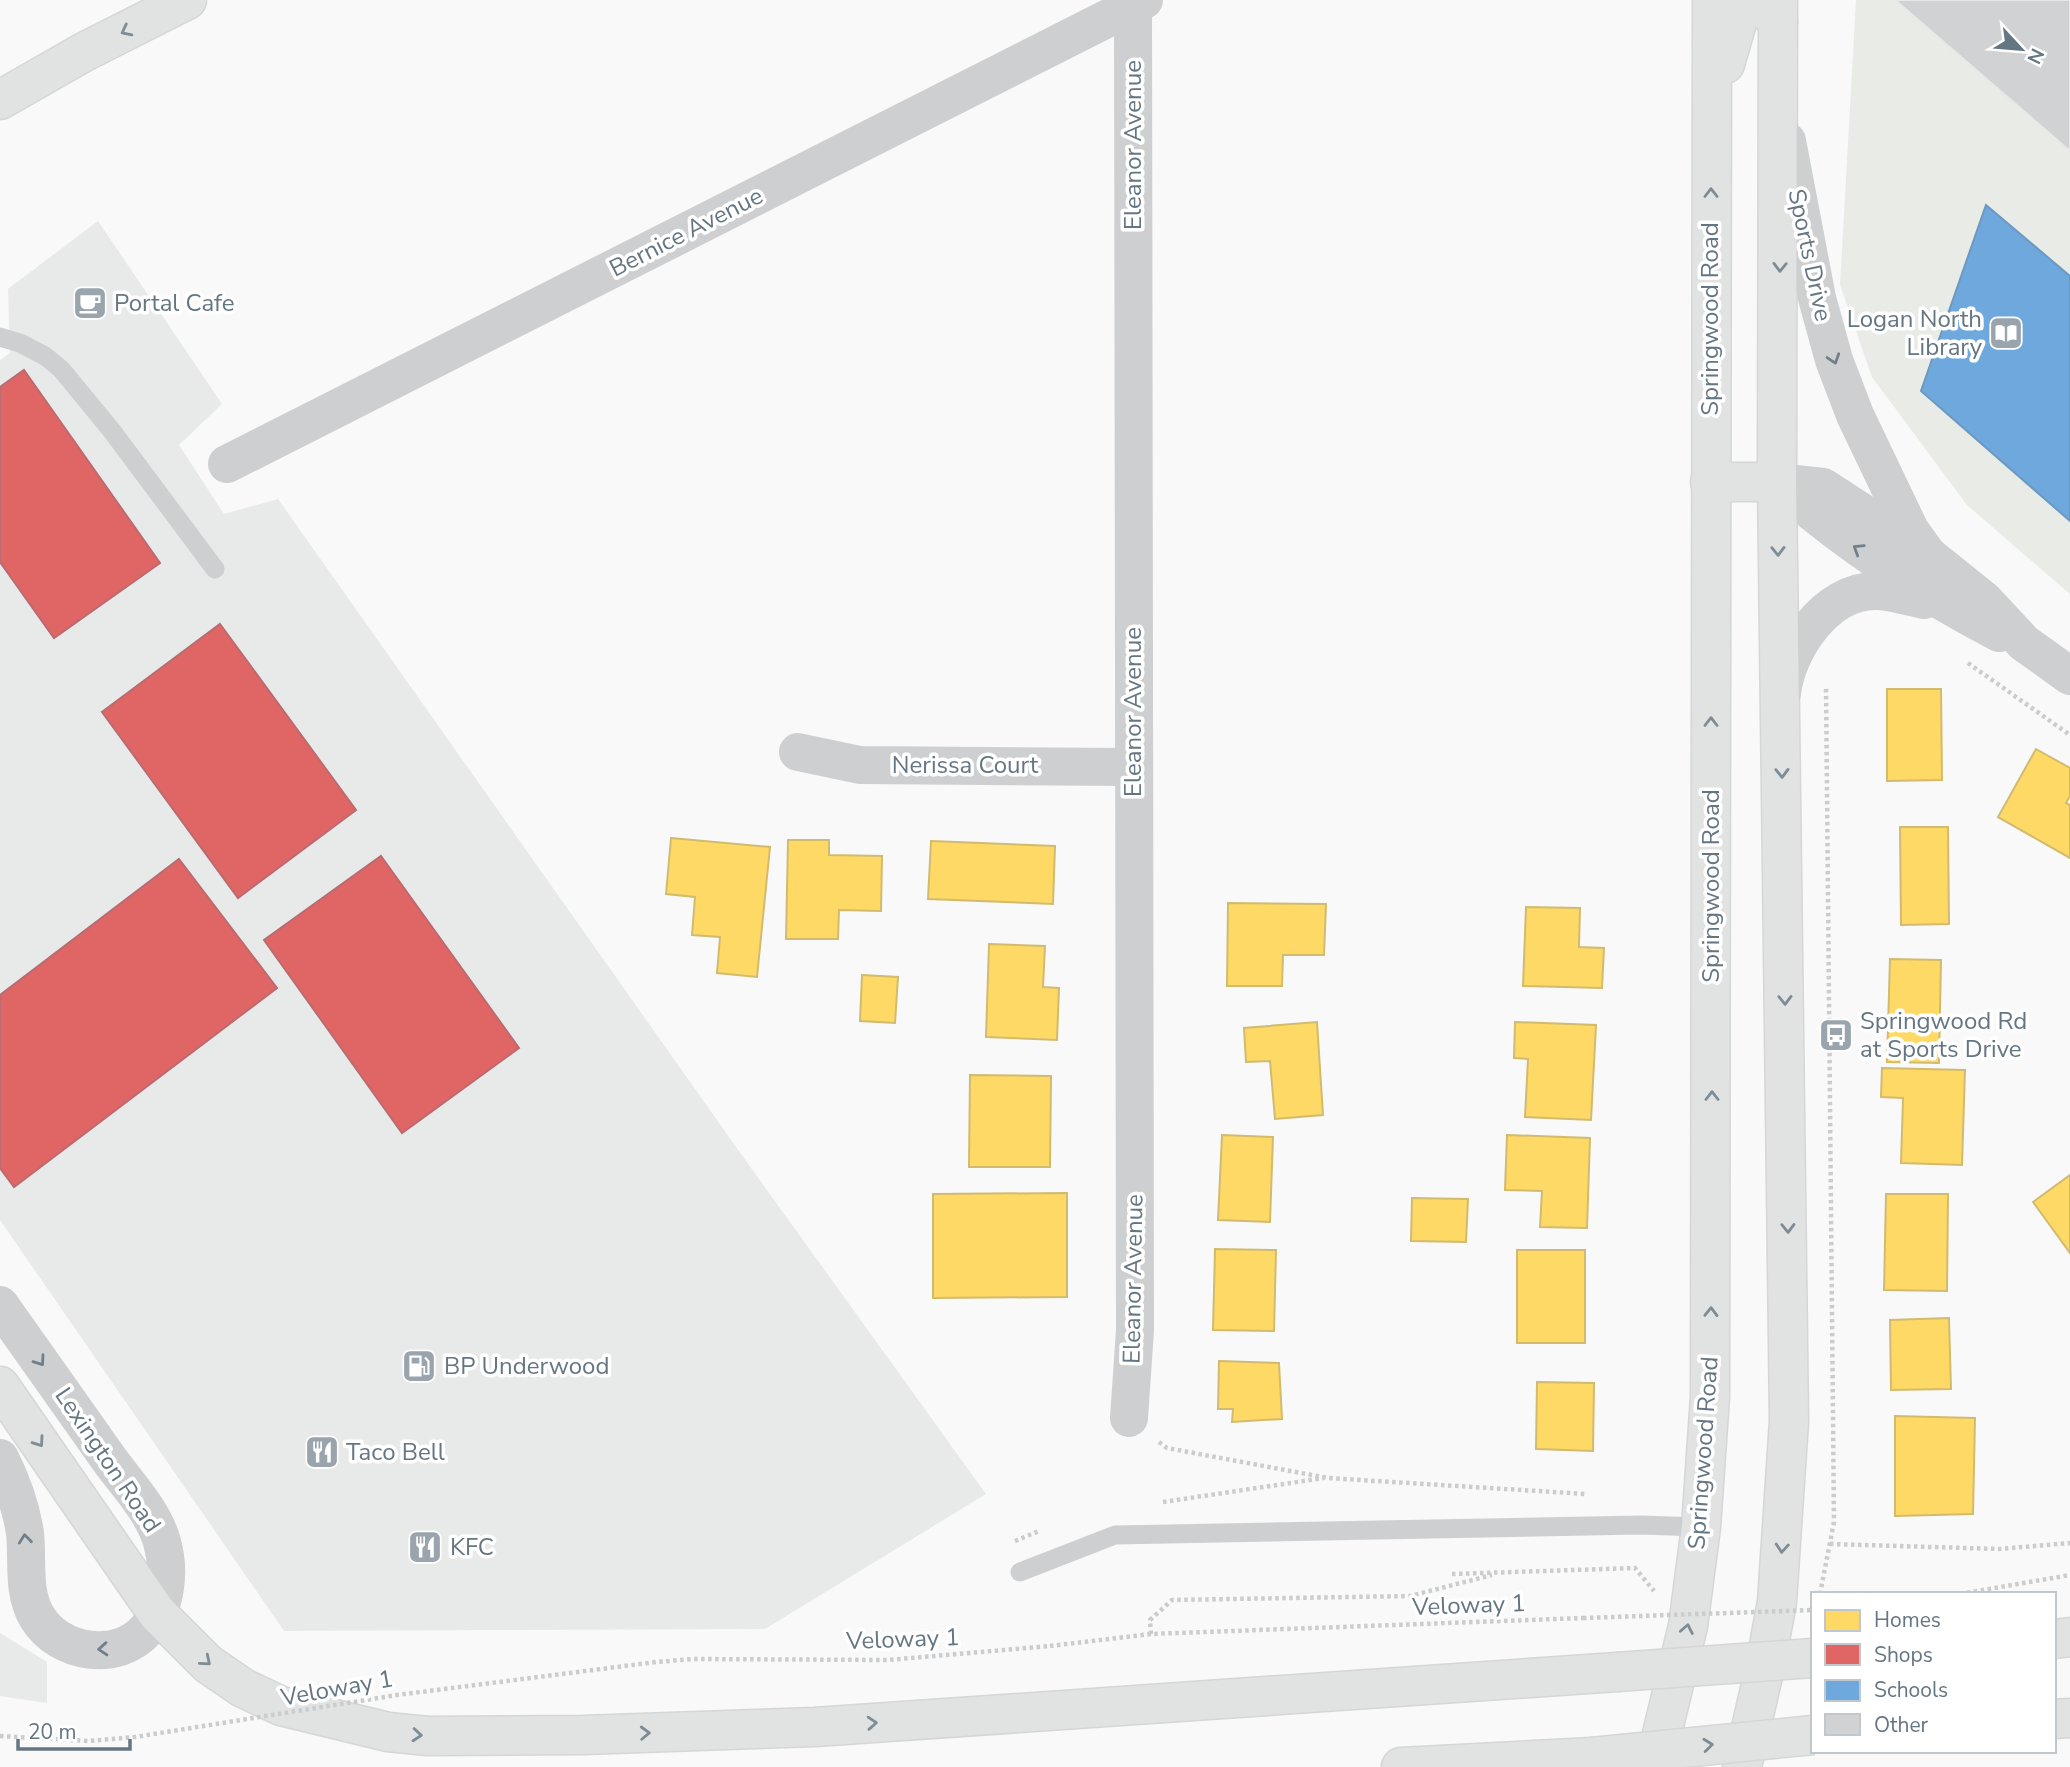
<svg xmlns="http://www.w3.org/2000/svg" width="2070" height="1767" viewBox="0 0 2070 1767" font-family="'Nunito Sans',sans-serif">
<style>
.built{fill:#e8e9e9}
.green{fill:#e8ebe6}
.homes{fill:#ffd966;stroke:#d1bb6f;stroke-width:2}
.shops{fill:#e06666;stroke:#bb6b6f;stroke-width:2}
.schools{fill:#6fa8dc;stroke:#6c99c1;stroke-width:2}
.building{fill:#d0d2d3;stroke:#e8e8e8;stroke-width:2}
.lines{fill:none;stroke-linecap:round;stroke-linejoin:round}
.secondary-casing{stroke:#d5d6d7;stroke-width:41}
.primary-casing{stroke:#d5d6d7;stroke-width:41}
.highway-casing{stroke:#d5d6d6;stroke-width:41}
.path{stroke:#cbcccd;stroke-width:4.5;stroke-dasharray:3.5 3.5;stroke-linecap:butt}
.lane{stroke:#cecfd0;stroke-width:19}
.street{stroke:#cecfd0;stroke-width:38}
.secondary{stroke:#e1e2e2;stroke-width:38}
.primary{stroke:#e1e2e2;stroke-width:38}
.highway{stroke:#e1e2e2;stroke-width:38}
.highway-bridge-casing{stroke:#d5d6d6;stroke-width:41;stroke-linecap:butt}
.path-bridge{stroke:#cbcccd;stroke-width:4.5;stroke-dasharray:3.5 3.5;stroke-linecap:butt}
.highway-bridge{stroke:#e1e2e2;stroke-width:38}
.oneway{stroke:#7e8c96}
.oneway2{stroke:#707f8b}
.labels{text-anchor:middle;stroke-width:7;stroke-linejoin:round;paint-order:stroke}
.street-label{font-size:24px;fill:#657683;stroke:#fff}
.poi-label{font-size:24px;fill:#657683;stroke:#fff;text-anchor:start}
</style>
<rect width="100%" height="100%" fill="#f9f9f9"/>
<!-- built -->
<g class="built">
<polygon points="98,221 222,404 179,445 224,514 278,499 741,1154 986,1494 765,1629 284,1631 0,1220 0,360 10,353 8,289"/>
<polygon points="0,1633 47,1662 47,1703 0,1696"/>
</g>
<!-- green -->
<polygon class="green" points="1856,0 2070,0 2070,594 1967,505 1872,377 1840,285"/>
<!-- homes -->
<g class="homes">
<polygon points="1887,689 1941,689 1942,780 1887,781"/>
<polygon points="2036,749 2070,768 2070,796 2066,803 2070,805 2070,858 1998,817"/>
<polygon points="1900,827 1948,827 1949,924 1901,925"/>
<polygon points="671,838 770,847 757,977 717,973 720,937 692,935 695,897 666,894"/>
<polygon points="788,840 829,840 829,855 882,856 881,911 839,910 838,939 786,939"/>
<polygon points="931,841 1055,846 1053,904 928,899"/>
<polygon points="1228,903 1326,904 1324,955 1283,955 1282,986 1227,986"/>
<polygon points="1526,907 1580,908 1579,947 1604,948 1602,988 1523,986"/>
<polygon points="989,944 1045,946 1043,987 1059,988 1057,1040 986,1037"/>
<polygon points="1890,959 1941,960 1939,1063 1887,1062"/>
<polygon points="862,975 898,977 895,1023 860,1021"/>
<polygon points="1317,1022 1323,1115 1275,1119 1270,1061 1246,1062 1244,1028"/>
<polygon points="1515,1022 1596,1025 1591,1120 1525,1117 1528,1059 1514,1058"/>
<polygon points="1882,1068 1965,1070 1962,1165 1901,1163 1903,1098 1881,1097"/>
<polygon points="970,1075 1051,1076 1050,1167 969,1167"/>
<polygon points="1222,1135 1273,1137 1270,1222 1218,1220"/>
<polygon points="1507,1135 1590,1138 1587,1228 1540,1227 1542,1191 1505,1190"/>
<polygon points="2070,1175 2070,1253 2033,1202"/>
<polygon points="1067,1193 1067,1297 933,1298 933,1194"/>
<polygon points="1886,1194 1948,1194 1947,1291 1884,1290"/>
<polygon points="1412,1198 1468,1199 1466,1242 1411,1241"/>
<polygon points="1215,1249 1276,1250 1274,1331 1213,1330"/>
<rect x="1517" y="1250" width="68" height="93"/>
<polygon points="1949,1318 1951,1389 1891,1390 1890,1320"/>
<polygon points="1219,1361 1279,1363 1282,1419 1232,1422 1233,1409 1218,1409"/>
<polygon points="1537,1382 1594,1383 1593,1451 1536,1449"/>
<polygon points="1895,1416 1975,1418 1973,1514 1895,1516"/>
</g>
<!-- shops -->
<g class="shops">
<polygon points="24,370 160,563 54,638 0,562 0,387"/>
<polygon points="220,624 356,810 238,898 102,712"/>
<polygon points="381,856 519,1048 402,1133 264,940"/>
<polygon points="179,859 277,988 14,1187 0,1168 0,995"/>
</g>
<!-- schools -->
<polygon class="schools" points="1986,205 2070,276 2070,521 1921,391"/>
<!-- building -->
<polygon class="building" points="1895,0 2070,0 2070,151"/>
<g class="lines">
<!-- secondary casing -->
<g class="secondary-casing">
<g id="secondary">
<polyline points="1725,64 1742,5 1749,1 1762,6 1778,22"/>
<polyline points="1710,482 1777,482"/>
<polyline points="1654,1767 1688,1626 1701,1527 1710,1397 1712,0"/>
<polyline points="1742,1767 1765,1667 1777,1602 1789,1421 1777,482 1778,0"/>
</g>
</g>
<!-- primary casing -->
<g class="primary-casing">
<polyline id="primary" points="0,100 84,52 187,0"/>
</g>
<!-- highway casing -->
<g class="highway-casing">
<g id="highway">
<polyline points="0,1386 157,1613 208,1664 243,1688 281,1706 388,1732 428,1736 583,1735 815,1727 1617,1672"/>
<polyline points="2054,1639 2070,1637"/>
<polyline points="2054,1719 2070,1718"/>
<polyline points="1401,1767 1592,1757"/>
</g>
</g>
<!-- path -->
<g class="path">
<polyline points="1968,663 2070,735"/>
<polyline points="1159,1442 1167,1448 1328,1478 1586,1494"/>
<polyline points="1163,1502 1324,1478"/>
<polyline points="1015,1541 1039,1531"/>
<polyline points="1830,1544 1999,1549 2070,1543"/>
<polyline points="1452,1574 1635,1568 1654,1591"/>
<polyline points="1820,1594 1834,1522 1826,686"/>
<polyline points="1960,1594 2070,1575"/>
<polyline points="1151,1634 1150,1620 1172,1600 1410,1596 1492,1575"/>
<polyline points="1050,1646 1151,1634 1583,1618"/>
</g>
<!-- lane -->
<g class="lane">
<polyline points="0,337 20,343 45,356 61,369 112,431 215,569"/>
<polyline points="1020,1572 1115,1535 1640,1525 1701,1527"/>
</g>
<!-- street -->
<g class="street">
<polyline points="1787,141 1817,298 1834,360 1855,415 1910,530 1928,555"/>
<polyline points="227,464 1144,0"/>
<polyline points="1777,482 1823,487 1928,555 1984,600 2024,643 2070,676"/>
<path d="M1777 482C1844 543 1919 591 1999 633"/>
<path d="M1782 693C1787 649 1826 591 1875 591 1891 591 1909 597 1924 600"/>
<polyline points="798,752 860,765 1133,767"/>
<path d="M0 1305C37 1357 74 1409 111 1462 129 1486 154 1513 162 1542 170 1570 167 1607 147 1629 118 1663 59 1654 37 1617 22 1592 28 1561 25 1533 21 1506 12 1482 0 1458"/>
<polyline points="1129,1418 1135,1330 1133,5"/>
</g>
<!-- secondary -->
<use href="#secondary" class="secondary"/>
<!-- primary -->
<use href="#primary" class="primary"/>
<!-- highway -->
<use href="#highway" class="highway"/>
<!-- highway-bridge casing -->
<g class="highway-bridge-casing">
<g id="highway-bridge">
<polyline points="1617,1672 1813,1658"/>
<polyline points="1592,1757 1813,1735"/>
</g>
</g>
<!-- path-bridge -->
<g class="path-bridge">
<polyline points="1583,1618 1813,1610"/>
<polyline points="0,1736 88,1741 135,1737 397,1695 656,1662 693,1659 888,1660 1050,1646"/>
</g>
<!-- highway-bridge -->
<use href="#highway-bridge" class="highway-bridge"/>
</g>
<!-- one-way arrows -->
<defs><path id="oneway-chevron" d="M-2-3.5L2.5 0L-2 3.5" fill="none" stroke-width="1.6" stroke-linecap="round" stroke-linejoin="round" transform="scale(1.75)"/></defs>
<g class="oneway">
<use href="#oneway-chevron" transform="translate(126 31) rotate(153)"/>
<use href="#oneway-chevron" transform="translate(1711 193) rotate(-90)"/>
<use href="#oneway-chevron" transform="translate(1780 267) rotate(91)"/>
<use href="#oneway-chevron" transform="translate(1778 551) rotate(89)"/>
<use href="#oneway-chevron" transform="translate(1711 722) rotate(-90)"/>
<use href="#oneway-chevron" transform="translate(1782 773) rotate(89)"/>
<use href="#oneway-chevron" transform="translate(1785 1000) rotate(89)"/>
<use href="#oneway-chevron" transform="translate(1712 1096) rotate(-90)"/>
<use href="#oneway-chevron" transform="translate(1788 1228) rotate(89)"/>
<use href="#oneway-chevron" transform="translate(1711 1312) rotate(-89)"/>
<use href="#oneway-chevron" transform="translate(39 1442) rotate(55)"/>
<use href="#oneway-chevron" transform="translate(1782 1548) rotate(94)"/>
<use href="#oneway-chevron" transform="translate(1687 1629) rotate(-79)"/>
<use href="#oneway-chevron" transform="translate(206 1661) rotate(40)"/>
<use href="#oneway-chevron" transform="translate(872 1723) rotate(-4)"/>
<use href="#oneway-chevron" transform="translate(645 1733) rotate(-2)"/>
<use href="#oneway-chevron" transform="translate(417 1735) rotate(5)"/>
<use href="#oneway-chevron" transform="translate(1708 1745) rotate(-6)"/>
</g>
<g class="oneway2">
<use href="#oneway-chevron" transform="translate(1834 359) rotate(72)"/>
<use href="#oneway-chevron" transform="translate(1858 549) rotate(-148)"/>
<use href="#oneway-chevron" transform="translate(40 1361) rotate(55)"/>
<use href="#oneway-chevron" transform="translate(25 1539) rotate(-96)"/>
<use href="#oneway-chevron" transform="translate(103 1649) rotate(176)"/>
</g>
<!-- icons -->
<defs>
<g id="cafe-square" transform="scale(1.75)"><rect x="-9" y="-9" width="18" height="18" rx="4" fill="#99a4ac" stroke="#fff"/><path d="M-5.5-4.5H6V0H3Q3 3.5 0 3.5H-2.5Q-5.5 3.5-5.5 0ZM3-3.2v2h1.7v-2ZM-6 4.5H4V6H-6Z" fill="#fff"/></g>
<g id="library-square" transform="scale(1.75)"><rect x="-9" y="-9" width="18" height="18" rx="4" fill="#99a4ac" stroke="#fff"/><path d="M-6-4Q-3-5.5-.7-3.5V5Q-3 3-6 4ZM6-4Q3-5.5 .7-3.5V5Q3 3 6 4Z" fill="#fff"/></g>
<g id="bus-square" transform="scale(1.75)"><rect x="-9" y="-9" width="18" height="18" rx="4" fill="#99a4ac" stroke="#fff"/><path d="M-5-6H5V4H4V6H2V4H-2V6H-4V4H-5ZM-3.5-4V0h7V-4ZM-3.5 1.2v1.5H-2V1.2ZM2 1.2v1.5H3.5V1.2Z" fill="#fff"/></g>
<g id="fuel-square" transform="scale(1.75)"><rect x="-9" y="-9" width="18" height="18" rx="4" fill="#99a4ac" stroke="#fff"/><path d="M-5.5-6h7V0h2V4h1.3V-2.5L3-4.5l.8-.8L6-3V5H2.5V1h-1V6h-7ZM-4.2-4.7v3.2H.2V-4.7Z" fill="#fff"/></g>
<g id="restaurant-square" transform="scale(1.75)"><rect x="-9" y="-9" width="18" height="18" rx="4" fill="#99a4ac" stroke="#fff"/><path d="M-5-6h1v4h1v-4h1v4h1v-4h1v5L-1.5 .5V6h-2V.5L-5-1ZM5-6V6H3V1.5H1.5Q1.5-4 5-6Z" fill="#fff"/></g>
</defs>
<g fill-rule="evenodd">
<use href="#cafe-square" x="90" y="303"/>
<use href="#library-square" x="2006" y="333"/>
<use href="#bus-square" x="1836" y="1035"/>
<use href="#fuel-square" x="419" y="1366"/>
<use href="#restaurant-square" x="322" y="1452"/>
<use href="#restaurant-square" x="425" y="1547"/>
</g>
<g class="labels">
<!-- street labels -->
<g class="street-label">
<text transform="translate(1133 145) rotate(-90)" y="8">Eleanor Avenue</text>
<text transform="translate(686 232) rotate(-27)" y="8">Bernice Avenue</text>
<text transform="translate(1810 255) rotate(78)" y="8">Sports Drive</text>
<text transform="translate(1710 319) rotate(-90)" y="8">Springwood Road</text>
<text transform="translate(1133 712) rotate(-90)" y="8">Eleanor Avenue</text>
<text x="965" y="773">Nerissa Court</text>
<text transform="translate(1711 886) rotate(-90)" y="8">Springwood Road</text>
<text transform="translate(1133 1279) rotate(-89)" y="8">Eleanor Avenue</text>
<text transform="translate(1703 1453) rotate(-86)" y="8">Springwood Road</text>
<text transform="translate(108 1460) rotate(56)" y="8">Lexington Road</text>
<text transform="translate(1469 1605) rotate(-2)" y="8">Veloway 1</text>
<text transform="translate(903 1639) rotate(-2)" y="8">Veloway 1</text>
<text transform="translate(337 1688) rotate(-10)" y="8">Veloway 1</text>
</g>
<!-- poi labels -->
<g class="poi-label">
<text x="114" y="311">Portal Cafe</text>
<text x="1982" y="327" text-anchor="end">Logan North<tspan x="1982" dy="28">Library</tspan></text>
<text x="1860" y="1029">Springwood Rd<tspan x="1860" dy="28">at Sports Drive</tspan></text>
<text x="444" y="1374">BP Underwood</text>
<text x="346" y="1460">Taco Bell</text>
<text x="450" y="1555">KFC</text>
</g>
</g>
<!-- legend -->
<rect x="1811" y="1592" width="245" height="161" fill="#ffffff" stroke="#c1c8cd" stroke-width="2"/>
<rect x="1825" y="1610" width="35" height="21" fill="#ffd966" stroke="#c1c8cd" stroke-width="2"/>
<text x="1874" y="1627" font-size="21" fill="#657683">Homes</text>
<rect x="1825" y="1644" width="35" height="21" fill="#e06666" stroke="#c1c8cd" stroke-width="2"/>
<text x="1874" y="1662" font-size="21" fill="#657683">Shops</text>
<rect x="1825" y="1680" width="35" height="21" fill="#6fa8dc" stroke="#c1c8cd" stroke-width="2"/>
<text x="1874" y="1697" font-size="21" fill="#657683">Schools</text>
<rect x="1825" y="1714" width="35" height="21" fill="#d0d2d3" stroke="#c1c8cd" stroke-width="2"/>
<text x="1874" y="1732" font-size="21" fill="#657683">Other</text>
<!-- north arrow -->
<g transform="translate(2021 49) rotate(116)" stroke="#ffffff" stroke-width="5" paint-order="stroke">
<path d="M0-5L12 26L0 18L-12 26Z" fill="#657683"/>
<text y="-10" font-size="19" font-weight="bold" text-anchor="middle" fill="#657683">N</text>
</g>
<!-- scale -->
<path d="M18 1739v10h112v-10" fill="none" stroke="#657683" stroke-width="3.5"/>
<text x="28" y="1739" font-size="21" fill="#657683" stroke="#ffffff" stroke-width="5" paint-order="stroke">20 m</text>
</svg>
